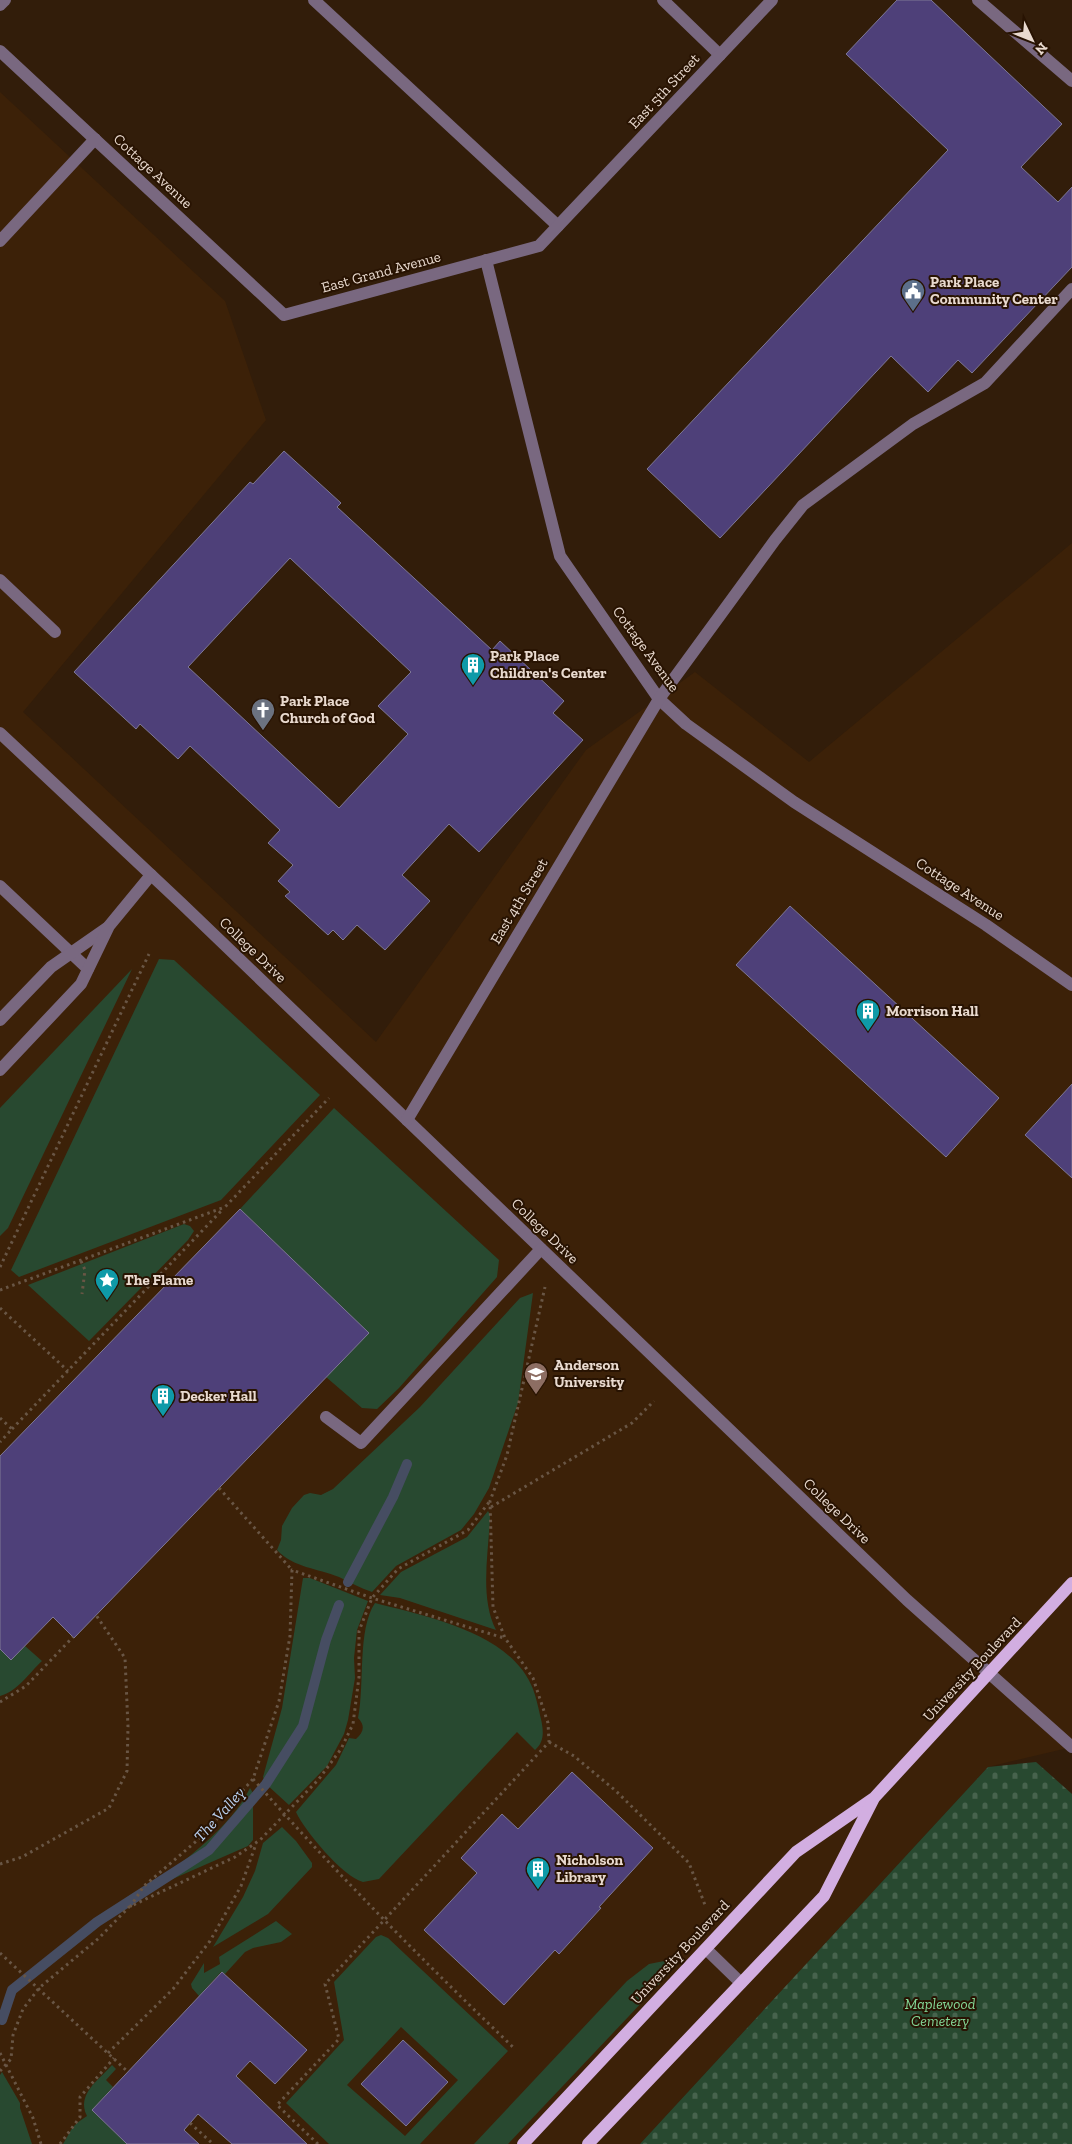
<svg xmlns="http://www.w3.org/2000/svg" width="1072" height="2144" viewBox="0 0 1072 2144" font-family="'Zilla Slab',serif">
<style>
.built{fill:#3c2108}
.green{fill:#284930;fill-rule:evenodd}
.cemetery{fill:url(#cemetery-stones)}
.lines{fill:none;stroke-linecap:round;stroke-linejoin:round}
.stream{stroke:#464d62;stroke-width:10}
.building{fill:#4e4079;stroke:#7e7896;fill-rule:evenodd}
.path{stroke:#695645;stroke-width:3;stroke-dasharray:2.5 4;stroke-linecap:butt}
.minor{stroke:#796880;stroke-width:12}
.major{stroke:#d2aee1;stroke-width:12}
.labels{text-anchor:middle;stroke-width:4;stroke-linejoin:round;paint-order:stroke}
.street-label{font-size:15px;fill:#e9dacf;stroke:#281302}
.poi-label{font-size:15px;font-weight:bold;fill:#e9dacf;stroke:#281302;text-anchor:start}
.park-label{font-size:15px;font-style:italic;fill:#83d897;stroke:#281302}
.water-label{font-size:16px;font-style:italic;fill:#b9d0ef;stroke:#281302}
</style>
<defs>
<pattern id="cemetery-stones" width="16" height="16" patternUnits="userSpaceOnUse" patternTransform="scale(1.25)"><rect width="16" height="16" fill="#284930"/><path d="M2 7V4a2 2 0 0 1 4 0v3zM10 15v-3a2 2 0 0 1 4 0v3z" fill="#47634d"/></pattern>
</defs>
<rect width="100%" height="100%" fill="#321d0a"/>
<!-- built -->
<polygon class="built" points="0,92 225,301 266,420 23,712 376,1042 586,750 695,672 809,762 1072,543 1072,1747 988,1767 640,2144 0,2144"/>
<!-- green -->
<g class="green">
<polygon points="159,959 174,960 320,1095 221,1200 19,1277 11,1270"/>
<polygon points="132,969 8,1228 0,1236 0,1108"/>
<polygon points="334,1108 499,1260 497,1277 399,1388 377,1409 362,1408 326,1377 368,1333 240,1209"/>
<polygon points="184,1224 190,1226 194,1231 188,1240 89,1341 28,1285"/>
<path d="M533 1293 518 1403 489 1488 474 1514 461 1530 396 1566 372 1592C360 1588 350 1582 339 1577 317 1568 294 1568 277 1550L281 1540 282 1526 292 1508 304 1495 310 1493 321 1495 333 1489 420 1407 520 1298Z"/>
<path d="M488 1511 490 1515C489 1552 479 1596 496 1630L400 1598 380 1595 401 1572 467 1537Z"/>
<polygon points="303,1578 310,1578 368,1601 357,1630 354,1658 355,1678 348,1720 344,1734 327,1766 289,1805 266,1784 263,1777 282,1708"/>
<path d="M375 1603C426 1616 512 1633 533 1689 536 1697 538 1706 540 1715 543 1727 546 1741 535 1750L517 1732 379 1879 363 1882C343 1877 304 1830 296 1812L336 1765 349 1738 356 1739C363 1733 366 1726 358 1718 365 1684 357 1630 375 1603Z"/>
<path d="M25 1646 42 1661C29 1673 17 1692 0 1696V1649L11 1660Z"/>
<path d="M250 1788 253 1793V1840L248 1846 152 1888C185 1858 230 1829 250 1788Z"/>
<polygon points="282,1827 296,1841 312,1863 312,1867 268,1914 213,1947 243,1897 255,1871 263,1843"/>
<polygon points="276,1921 292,1934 281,1942 253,1948 245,1952 225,1974 221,1972 199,1996 192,1988 191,1984 204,1963 204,1973 220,1964 219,1957"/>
<path d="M381 1935 388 1938 508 2051 420 2144H329L286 2103 344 2040 334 1982 376 1937ZM401 2027 458 2080 405 2136 347 2085Z"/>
<polygon points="669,1960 681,1961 508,2144 474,2144 627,1981 649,1964"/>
<path d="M112 2065 116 2069 106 2080 113 2087 92 2110 127 2144H63C73 2128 70 2127 87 2116 76 2094 99 2080 112 2065Z"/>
<polygon points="2,2072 20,2103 20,2108 32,2144 0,2144 0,2075"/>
</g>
<!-- cemetery -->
<polygon class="cemetery" points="1036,1762 1072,1794 1072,2144 640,2144 988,1767"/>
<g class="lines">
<!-- stream -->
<g class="stream">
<polyline points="348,1582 393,1497 407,1464"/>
<polyline points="2,2020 12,1990 97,1922 209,1850 266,1784 303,1726 326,1640 339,1605"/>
</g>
</g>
<!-- building -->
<g class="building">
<polygon points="897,0 931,0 1062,124 1021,167 1058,202 1072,187 1072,267 972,373 958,360 928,392 891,356 720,538 647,469 948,150 846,54"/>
<path d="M284 451 341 503 337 507 492 650 500 641 564 701 553 713 583 740 479 852 449 824 402 875 430 901 385 950 357 925 343 940 333 930 328 935 285 896 290 892 278 881 293 865 268 843 280 830 190 746 178 759 140 724 136 729 74 672 250 482 253 484ZM290 558 411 672 378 706 408 734 339 808 188 667Z"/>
<polygon points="790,906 999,1098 946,1157 736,965"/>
<polygon points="1072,1084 1072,1178 1025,1135"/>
<polygon points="240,1209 369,1333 74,1638 53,1617 11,1660 0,1649 0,1456"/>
<polygon points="572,1772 653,1848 599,1907 601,1908 559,1954 555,1950 504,2005 424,1930 477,1873 461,1858 502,1814 518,1829"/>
<polygon points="222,1972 307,2050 275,2084 250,2061 236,2076 307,2144 232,2144 198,2114 184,2130 199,2144 127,2144 92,2110"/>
<polygon points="403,2040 448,2082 406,2126 361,2084"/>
</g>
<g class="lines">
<!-- path -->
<g class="path">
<polyline points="81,1261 85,1270 82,1294"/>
<polyline points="0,1267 149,954"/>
<polyline points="0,1290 225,1207 329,1098"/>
<polyline points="0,1308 68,1371"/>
<polyline points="0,1418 12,1429 0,1442"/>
<polyline points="12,1429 223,1209"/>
<polyline points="219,1488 292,1570"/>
<polyline points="491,1507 632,1423 654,1401"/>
<polyline points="0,1702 26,1686 73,1637"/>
<polyline points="549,1742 574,1756 616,1791 689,1863 705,1905"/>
<path d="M253 1779C336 1873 424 1962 515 2049"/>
<polyline points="0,1864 22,1857 109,1808 127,1771 128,1727 125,1658 96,1615"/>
<polyline points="130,1907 144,1886 200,1838 253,1779 279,1701 290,1636 292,1570 372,1598 504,1638"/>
<polyline points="0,1953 128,2072"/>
<polyline points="0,2053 33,2118 41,2144"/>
<polyline points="108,2053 173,1989 210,1941 241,1886 256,1844"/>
<polyline points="0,2071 11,2059 13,2035 23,2009 39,1988 99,1938 129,1907 235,1857 260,1840 319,1779 341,1749 353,1724 359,1677 359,1631 372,1598 398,1569 468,1530 490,1501"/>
<polyline points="190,2123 213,2144"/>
<polyline points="60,2144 80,2117 80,2097 114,2058"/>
<polyline points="318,2144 277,2105 339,2039 325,1984 549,1742 548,1723 533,1678 505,1638 493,1607 490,1501 507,1455 545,1287"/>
</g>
<!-- minor -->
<g class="minor">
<polyline points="314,0 558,226"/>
<polyline points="663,0 720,55"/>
<polyline points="978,0 1072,81"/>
<polyline points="0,5 5,0"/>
<polyline points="0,51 284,315 539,246 772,0"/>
<polyline points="0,241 95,139"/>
<polyline points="486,260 560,556 659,699 686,724 794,802 986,925 1072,985"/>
<polyline points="0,580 55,632"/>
<polyline points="0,733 181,903 907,1600 1072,1747"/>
<polyline points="0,886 88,969"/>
<polyline points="0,1020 51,967 107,928"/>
<polyline points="0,1070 81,984 109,926 151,875"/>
<polyline points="407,1120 659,699 775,540 803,505 913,424 985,383 1072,289"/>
<polyline points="326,1417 361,1443 541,1249"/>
<polyline points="706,1949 741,1983"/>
</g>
<!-- major -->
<g class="major">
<polyline points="523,2144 796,1852 874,1798 1072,1583"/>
<polyline points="588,2144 824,1896 873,1800"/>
</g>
</g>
<!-- icons -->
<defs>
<g id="civic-pin" transform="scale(1.25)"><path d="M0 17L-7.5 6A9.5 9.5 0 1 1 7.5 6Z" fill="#5c6f8a" stroke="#281302"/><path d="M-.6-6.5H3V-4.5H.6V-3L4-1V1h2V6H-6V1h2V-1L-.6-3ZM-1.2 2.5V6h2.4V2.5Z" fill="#fff"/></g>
<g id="building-pin" transform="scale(1.25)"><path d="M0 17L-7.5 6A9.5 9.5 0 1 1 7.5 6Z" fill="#0f9aa8" stroke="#281302"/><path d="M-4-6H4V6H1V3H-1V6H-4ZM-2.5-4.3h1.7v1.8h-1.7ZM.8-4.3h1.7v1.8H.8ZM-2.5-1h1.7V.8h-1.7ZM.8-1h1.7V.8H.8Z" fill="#fff"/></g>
<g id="church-pin" transform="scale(1.25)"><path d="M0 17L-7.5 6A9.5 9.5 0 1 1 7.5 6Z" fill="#6b7280" stroke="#281302"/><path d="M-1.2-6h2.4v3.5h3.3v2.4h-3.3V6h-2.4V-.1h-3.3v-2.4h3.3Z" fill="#fff"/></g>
<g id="sight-pin" transform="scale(1.25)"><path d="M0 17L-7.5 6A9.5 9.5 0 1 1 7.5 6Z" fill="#0f9aa8" stroke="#281302"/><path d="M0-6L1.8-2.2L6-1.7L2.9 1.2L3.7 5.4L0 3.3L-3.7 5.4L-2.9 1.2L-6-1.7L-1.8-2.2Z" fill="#fff"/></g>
<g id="university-pin" transform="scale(1.25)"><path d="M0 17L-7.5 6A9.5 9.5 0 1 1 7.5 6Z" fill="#8d6e63" stroke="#281302"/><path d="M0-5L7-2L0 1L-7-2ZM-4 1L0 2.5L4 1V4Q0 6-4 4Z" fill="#fff"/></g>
</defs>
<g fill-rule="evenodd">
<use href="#civic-pin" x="913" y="291"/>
<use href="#building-pin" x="473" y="665"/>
<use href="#church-pin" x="263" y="710"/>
<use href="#building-pin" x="868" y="1011"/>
<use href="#sight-pin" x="107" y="1280"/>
<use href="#university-pin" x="536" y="1374"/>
<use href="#building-pin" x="163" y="1396"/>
<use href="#building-pin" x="538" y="1869"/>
</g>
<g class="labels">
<!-- street labels -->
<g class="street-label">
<text transform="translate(664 91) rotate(-47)" y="5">East 5th Street</text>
<text transform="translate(153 171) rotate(43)" y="5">Cottage Avenue</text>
<text transform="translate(381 272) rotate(-15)" y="5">East Grand Avenue</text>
<text transform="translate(646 649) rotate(54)" y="5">Cottage Avenue</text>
<text transform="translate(960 889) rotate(33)" y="5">Cottage Avenue</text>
<text transform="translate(519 901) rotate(-59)" y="5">East 4th Street</text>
<text transform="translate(253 950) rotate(44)" y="5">College Drive</text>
<text transform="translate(545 1231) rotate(44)" y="5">College Drive</text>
<text transform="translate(837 1511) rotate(44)" y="5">College Drive</text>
<text transform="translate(972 1669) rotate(-47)" y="5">University Boulevard</text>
<text transform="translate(680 1952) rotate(-47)" y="5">University Boulevard</text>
</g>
<!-- poi labels -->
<g class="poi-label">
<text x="930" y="287">Park Place<tspan x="930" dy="17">Community Center</tspan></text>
<text x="490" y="661">Park Place<tspan x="490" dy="17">Children's Center</tspan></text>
<text x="280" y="706">Park Place<tspan x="280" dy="17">Church of God</tspan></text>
<text x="886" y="1016">Morrison Hall</text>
<text x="124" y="1285">The Flame</text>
<text x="554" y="1370">Anderson<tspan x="554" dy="17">University</tspan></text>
<text x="180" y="1401">Decker Hall</text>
<text x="556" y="1865">Nicholson<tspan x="556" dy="17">Library</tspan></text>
</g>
<!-- park labels -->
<g class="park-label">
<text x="940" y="2009">Maplewood<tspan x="940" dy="17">Cemetery</tspan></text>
</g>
<!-- water labels -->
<g class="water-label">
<text transform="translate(219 1814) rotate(-48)" y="6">The Valley</text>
</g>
</g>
<!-- north arrow -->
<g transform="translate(1032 40) rotate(133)" stroke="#281302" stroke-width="4" paint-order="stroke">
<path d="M0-4L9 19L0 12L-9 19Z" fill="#e9dacf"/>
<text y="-8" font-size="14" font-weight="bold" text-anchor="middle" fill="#e9dacf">N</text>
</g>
</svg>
